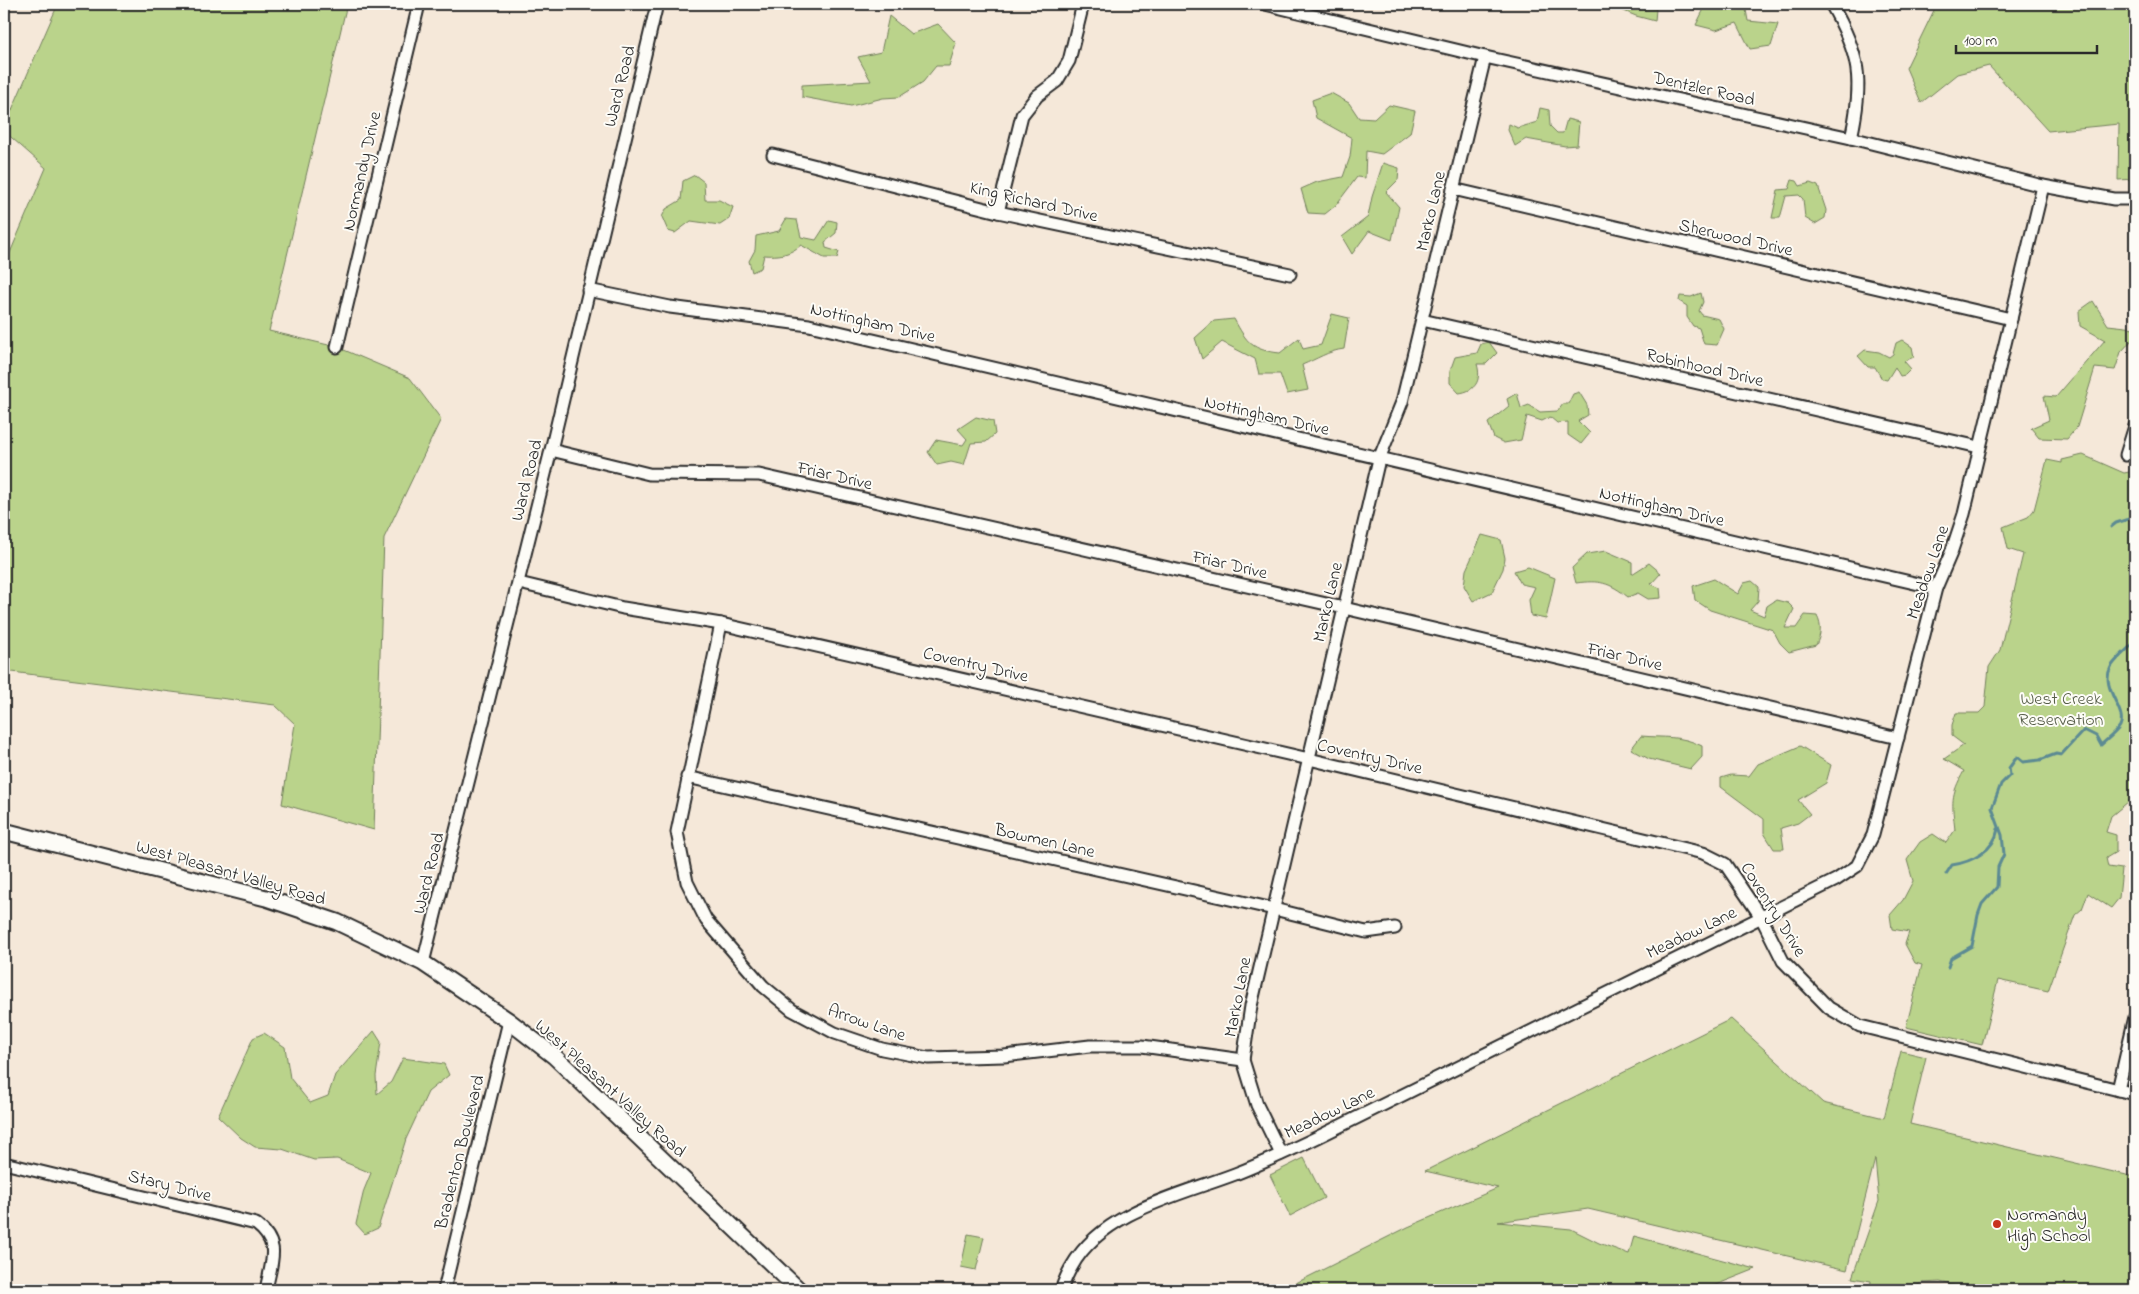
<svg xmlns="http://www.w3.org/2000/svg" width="2139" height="1294" viewBox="0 0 2139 1294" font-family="'Indie Flower',sans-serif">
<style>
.green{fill:#bad38b;stroke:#727f5b}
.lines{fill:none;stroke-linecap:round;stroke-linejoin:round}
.stream{stroke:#5b8a93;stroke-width:3}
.minor-casing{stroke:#2b2b2b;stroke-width:15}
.major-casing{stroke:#2b2b2b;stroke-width:19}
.minor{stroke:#fdfcf7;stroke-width:11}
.major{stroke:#fdfcf7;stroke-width:15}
.poi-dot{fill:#c8321e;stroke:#fdfcf7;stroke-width:2}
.labels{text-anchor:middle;stroke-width:4;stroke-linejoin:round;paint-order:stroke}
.street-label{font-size:18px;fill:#2b2b2b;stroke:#fdfcf7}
.park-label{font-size:18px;fill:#565d48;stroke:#fdfcf7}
.poi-label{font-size:18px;fill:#2b2b2b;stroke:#fdfcf7;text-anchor:start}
</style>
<rect width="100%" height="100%" fill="#f5e8d9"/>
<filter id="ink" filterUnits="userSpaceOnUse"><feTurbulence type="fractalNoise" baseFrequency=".02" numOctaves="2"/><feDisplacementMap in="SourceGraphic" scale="10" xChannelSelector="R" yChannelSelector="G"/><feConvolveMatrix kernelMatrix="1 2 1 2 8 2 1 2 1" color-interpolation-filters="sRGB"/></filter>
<g filter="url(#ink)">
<!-- green -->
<g class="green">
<polygon points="58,4 347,4 269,331 337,347 410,378 441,419 384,538 374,830 282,804 295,724 275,705 4,671 4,267 46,168 4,131 4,128"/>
<polygon points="1607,4 1641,4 1656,9 1655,21 1636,16"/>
<polygon points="1702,4 1745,4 1748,21 1778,24 1771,46 1750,49 1737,23 1716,30 1696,25 1703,11"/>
<polygon points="1937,4 2135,4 2135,179 2118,180 2119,124 2048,131 1989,66 1957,74 1921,103 1906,68"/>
<polygon points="889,16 911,34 938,24 956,43 949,66 936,66 923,82 899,97 883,98 851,106 802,97 802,85 871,81 858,57 881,52"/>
<polygon points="1331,93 1349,103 1359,118 1374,119 1389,105 1415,111 1410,133 1382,154 1366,151 1365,178 1357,177 1336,205 1325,214 1308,213 1301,189 1317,182 1343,177 1350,157 1352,138 1316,118 1312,100"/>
<polygon points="1540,108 1549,110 1550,126 1557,133 1563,133 1567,119 1579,122 1577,145 1565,146 1526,139 1515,146 1508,130 1509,124 1518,128 1537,122"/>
<polygon points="1383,163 1399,168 1398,180 1386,192 1399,207 1392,240 1369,231 1352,254 1342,237 1368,217 1372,197"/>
<polygon points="695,175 704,182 705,200 719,200 733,207 729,219 720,225 691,221 675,233 668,231 662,217 666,209 681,200 683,181"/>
<polygon points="1792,180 1797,181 1800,186 1810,183 1818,186 1826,210 1825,218 1815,224 1805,218 1803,199 1799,195 1786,196 1780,218 1772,218 1778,190 1789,189"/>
<path d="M786 219 797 220 801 237 816 240 829 220 837 222 836 233 825 242 826 248 839 252 837 258H824L801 245C789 255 779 256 764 255L761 268 752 272 749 261 755 250 756 236 779 231Z"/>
<polygon points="1701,293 1703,302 1699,311 1702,315 1719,319 1724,329 1717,345 1704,344 1699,328 1693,326 1687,317 1687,306 1679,301 1680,296 1691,297"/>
<polygon points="2093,301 2108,325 2135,328 2135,341 2132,340 2121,352 2115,370 2095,368 2077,427 2067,439 2039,438 2031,428 2049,420 2044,396 2056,397 2105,340 2080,326 2079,311"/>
<path d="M1332 314 1349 318 1344 349C1328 351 1317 359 1302 365L1308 390 1287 394 1280 374H1259L1255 359 1222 342 1202 359 1195 338 1214 321 1234 319C1247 343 1252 350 1280 353L1299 338 1303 349 1321 345Z"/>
<polygon points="1902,340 1912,347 1914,357 1904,361 1911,369 1905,375 1900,376 1895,367 1887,380 1882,379 1875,367 1868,367 1858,356 1865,350 1879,352 1889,357 1893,354 1896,343"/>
<path d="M1489 342 1497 353 1486 364H1477C1482 381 1475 391 1459 393L1450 383V371L1455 357 1477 353 1481 344Z"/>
<polygon points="1579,392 1587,405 1588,415 1578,421 1590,433 1581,444 1568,435 1568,422 1557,423 1550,417 1542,421 1527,416 1521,440 1504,443 1494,438 1488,423 1509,406 1507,399 1517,393 1521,408 1529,405 1540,412 1558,411 1563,404 1568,404 1573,394"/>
<polygon points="976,417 993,421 995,434 986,442 971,443 964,465 951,462 937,465 928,452 936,440 963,445 967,439 958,429"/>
<path d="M2083 455 2124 473 2135 471V793L2134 797 2111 816 2106 832 2116 835V852L2106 858 2108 867 2122 869 2119 898 2111 908 2088 893 2082 909 2075 915 2048 991 1998 980 1982 1045 1906 1027 1922 965 1915 963 1905 944 1909 932 1892 929 1890 915 1903 900 1913 881 1907 860 1920 842 1933 834 1946 843 1955 830C1952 802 1950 796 1964 771L1944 759 1964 745 1952 736V725L1956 713H1979L1985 707 1989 667 2000 650 2023 554 2008 549 2003 527 2028 517 2034 510 2047 460 2062 463V460Z"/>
<polygon points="1482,535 1501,540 1505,558 1503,569 1492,592 1473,601 1464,586 1466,570"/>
<path d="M1606 551 1632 562V574L1649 563 1661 573 1651 584 1660 588 1661 598 1648 599 1638 593 1628 597C1609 582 1599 580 1576 583L1572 568 1587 554Z"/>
<polygon points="1528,567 1555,578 1546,619 1531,616 1529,600 1535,587 1521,584 1514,571"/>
<path d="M1714 579 1738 594 1744 583 1752 581 1759 587 1758 601 1750 610 1764 616 1767 606 1776 600 1788 603 1794 609 1785 628H1796L1805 615 1817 616C1822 626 1821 635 1816 645L1789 652 1780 643 1773 630 1710 610 1695 600 1693 586Z"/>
<path d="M1641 736C1663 738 1681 735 1702 746V757L1691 769 1649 759 1631 749Z"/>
<polygon points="1800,746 1831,765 1826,783 1798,800 1810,814 1798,823 1781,828 1784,849 1774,849 1764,833 1764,819 1721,787 1721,778 1731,775 1749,776 1758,764"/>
<polygon points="1731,1019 1823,1103 1884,1118 1901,1051 1926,1057 1910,1124 2135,1177 2135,1290 1974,1290 1940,1282 1922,1283 1907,1290 1870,1290 1871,1281 1852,1278 1879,1201 1875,1159 1847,1270 1588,1209 1498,1222 1571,1229 1599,1243 1629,1254 1634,1236 1756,1269 1708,1288 1707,1290 1282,1290 1408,1227 1498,1188 1425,1171"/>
<polygon points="374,1031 381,1042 376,1076 377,1094 391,1082 403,1058 444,1064 449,1075 428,1092 406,1139 378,1228 365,1234 356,1224 364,1190 371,1173 337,1159 314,1160 282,1149 255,1147 241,1138 218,1116 253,1038 264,1033 285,1047 290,1078 310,1103 328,1096 335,1075"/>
<polygon points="1304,1158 1324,1198 1290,1216 1270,1175"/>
<polygon points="968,1234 984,1237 976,1270 961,1267"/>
</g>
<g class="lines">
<!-- stream -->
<g class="stream">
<polyline points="2111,527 2116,523 2135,517"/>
<path d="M1946 874 1952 865C1972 862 1994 851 1998 829"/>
<path d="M1948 967 1951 958 1972 946 1978 915 1982 904 1997 887 1998 867 2004 854 2002 835 1992 808 2001 784 2010 775 2009 768 2017 757 2023 762 2040 760 2056 754 2061 755 2084 730 2096 736 2101 745C2106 740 2116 733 2120 726 2128 710 2099 688 2111 667 2116 659 2128 649 2135 642"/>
</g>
<!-- minor casing -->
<g class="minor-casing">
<g id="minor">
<polyline points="1265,4 1485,57 1851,138 2043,186 2114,199 2135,199"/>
<path d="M1831 4C1860 54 1864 81 1851 138"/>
<polyline points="773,155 998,212 1290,274"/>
<polyline points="1453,189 2011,319"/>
<polyline points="998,212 1022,115 1037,96 1057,81 1069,61 1083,4"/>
<polyline points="588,290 670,307 809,325 1936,588"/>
<polyline points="1422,320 1979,447"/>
<polyline points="337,347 419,4"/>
<polyline points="551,450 649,474 759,475 1344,608 1898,738"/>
<polyline points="2126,455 2135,426"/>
<polyline points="519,583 623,608 721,624 1309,759 1703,853 1725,864 1761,917 1783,961 1829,1008 1860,1026 2135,1094"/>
<polyline points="721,624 677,832 687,882 706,920 763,986 792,1010 835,1033 882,1049 928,1058 1004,1056 1090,1046 1142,1046 1243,1060"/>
<polyline points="687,777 1274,909 1366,932 1395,928"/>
<polyline points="423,963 551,450 657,4"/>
<polyline points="2118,1090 2135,1017"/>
<polyline points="1281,1154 1257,1105 1243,1060 1251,1006 1379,459 1402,402 1485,57"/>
<path d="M4 1163 256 1224C282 1244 271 1262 266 1290"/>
<polyline points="444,1290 509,1021"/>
<path d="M1061 1290C1064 1282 1067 1274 1072 1266 1103 1211 1180 1195 1235 1174 1263 1163 1291 1150 1318 1137L1836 880 1857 866 1873 835 1936 588 1951 553 1964 514 2043 186"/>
</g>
</g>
<!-- major casing -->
<g class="major-casing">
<polyline id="major" points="4,831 266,898 337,922 423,963 509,1021 554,1056 799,1290"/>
</g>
<!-- minor -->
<use href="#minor" class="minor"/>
<!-- major -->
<use href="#major" class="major"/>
</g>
</g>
<!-- markers -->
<circle class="poi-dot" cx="1997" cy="1224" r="5"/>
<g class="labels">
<!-- street labels -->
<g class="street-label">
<text transform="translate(619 86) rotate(-76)" y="6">Ward Road</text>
<text transform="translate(1704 88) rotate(13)" y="6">Dentzler Road</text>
<text transform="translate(361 171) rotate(-77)" y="6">Normandy Drive</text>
<text transform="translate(1034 201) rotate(13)" y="6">King Richard Drive</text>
<text transform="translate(1430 211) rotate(-77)" y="6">Marko Lane</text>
<text transform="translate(1736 237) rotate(13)" y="6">Sherwood Drive</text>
<text transform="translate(873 322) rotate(13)" y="6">Nottingham Drive</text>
<text transform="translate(1705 367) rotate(13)" y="6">Robinhood Drive</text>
<text transform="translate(1267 415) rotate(13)" y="6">Nottingham Drive</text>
<text transform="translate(835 475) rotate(13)" y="6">Friar Drive</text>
<text transform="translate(526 480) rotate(-76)" y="6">Ward Road</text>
<text transform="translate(1662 506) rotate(13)" y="6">Nottingham Drive</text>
<text transform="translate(1230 564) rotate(13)" y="6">Friar Drive</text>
<text transform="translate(1927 572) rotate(-71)" y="6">Meadow Lane</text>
<text transform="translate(1327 602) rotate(-77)" y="6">Marko Lane</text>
<text transform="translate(1625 656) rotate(13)" y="6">Friar Drive</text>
<text transform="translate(976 664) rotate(13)" y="6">Coventry Drive</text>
<text transform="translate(1370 756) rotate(13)" y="6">Coventry Drive</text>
<text transform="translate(1045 840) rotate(13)" y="6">Bowmen Lane</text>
<text transform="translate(231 872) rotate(16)" y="6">West Pleasant Valley Road</text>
<text transform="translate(428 873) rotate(-76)" y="6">Ward Road</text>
<text transform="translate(1774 909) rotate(58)" y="6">Coventry Drive</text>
<text transform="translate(1691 932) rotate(-26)" y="6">Meadow Lane</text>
<text transform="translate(1237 997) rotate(-79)" y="6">Marko Lane</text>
<text transform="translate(867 1022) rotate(19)" y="6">Arrow Lane</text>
<text transform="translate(611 1088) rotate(42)" y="6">West Pleasant Valley Road</text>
<text transform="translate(1329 1112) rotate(-26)" y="6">Meadow Lane</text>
<text transform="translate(459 1152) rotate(-76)" y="6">Bradenton Boulevard</text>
<text transform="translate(170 1185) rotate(14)" y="6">Stary Drive</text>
</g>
<!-- park labels -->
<g class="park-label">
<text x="2061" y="704">West Creek<tspan x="2061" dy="21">Reservation</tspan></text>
</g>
<!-- poi labels -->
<g class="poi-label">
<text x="2007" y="1220">Normandy<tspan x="2007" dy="21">High School</tspan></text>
</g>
</g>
<!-- margin -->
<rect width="2139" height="1294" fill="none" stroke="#fdfcf7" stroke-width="20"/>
<rect x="10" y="10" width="2119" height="1274" fill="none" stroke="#2b2b2b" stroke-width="2" filter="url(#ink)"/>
<!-- scale -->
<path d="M1956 45v8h141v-8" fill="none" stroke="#2b2b2b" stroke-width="2.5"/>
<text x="1964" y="45" font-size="15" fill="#2b2b2b" stroke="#fdfcf7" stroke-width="4" paint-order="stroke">100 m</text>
</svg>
